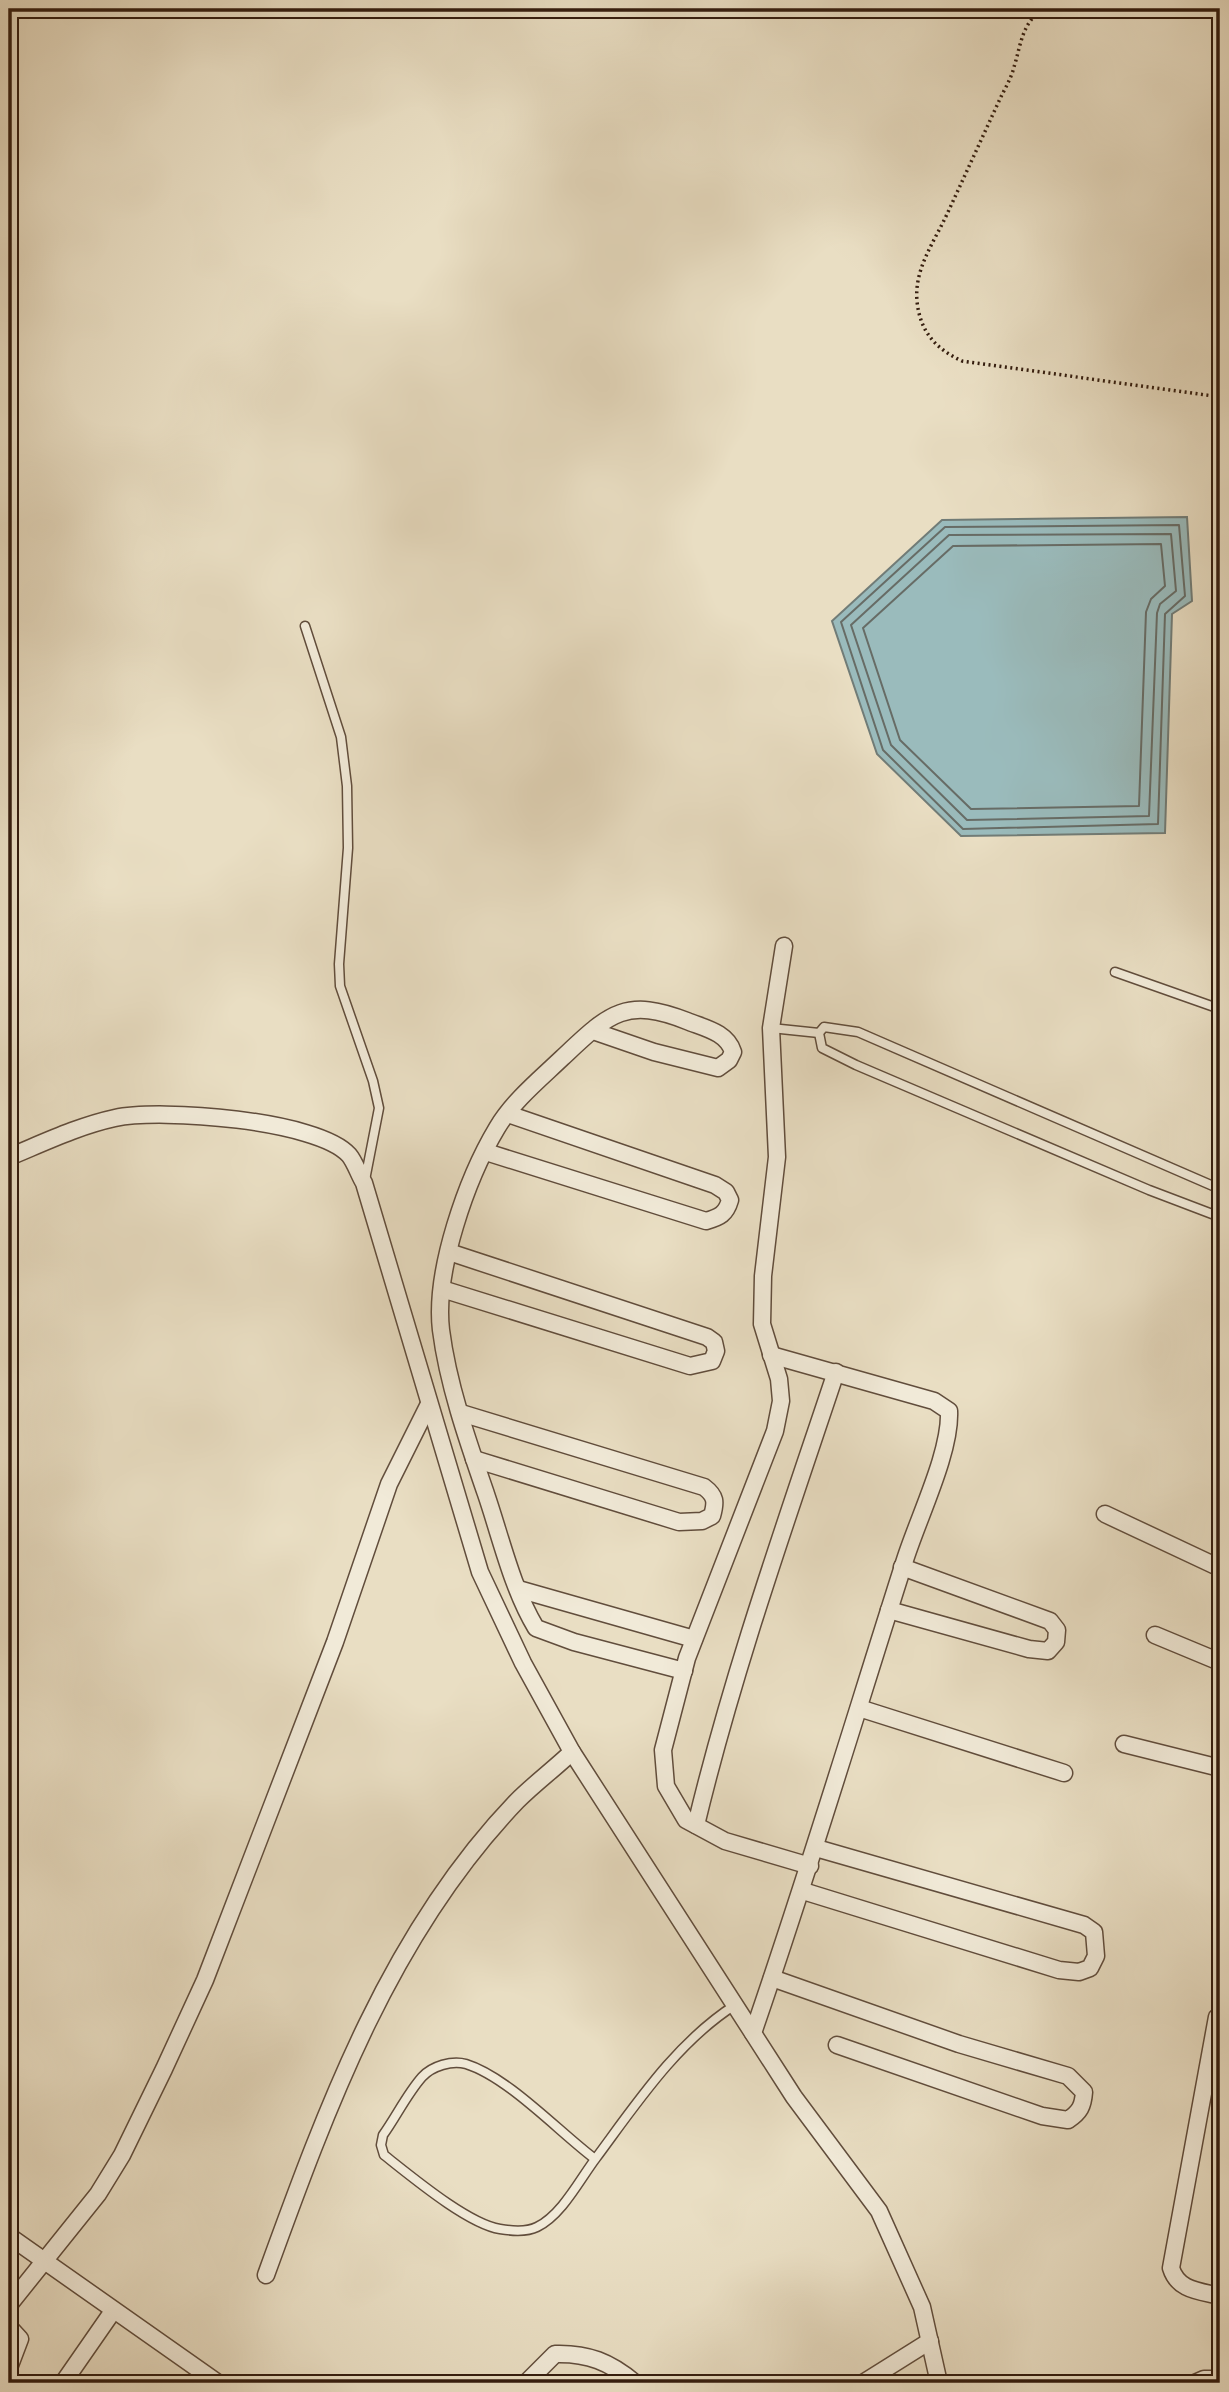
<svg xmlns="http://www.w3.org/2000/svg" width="1229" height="2392" viewBox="0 0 1229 2392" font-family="'IM FELL English',serif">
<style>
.water{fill:#9abbbc;stroke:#717c77;stroke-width:2}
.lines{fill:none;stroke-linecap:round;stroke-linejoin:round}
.shore{stroke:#676c66;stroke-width:2}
.lane-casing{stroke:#614d3c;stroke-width:11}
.street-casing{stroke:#614d3c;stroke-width:19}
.path{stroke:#341d0f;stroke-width:3.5;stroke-dasharray:2 3.5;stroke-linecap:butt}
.lane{stroke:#f1ead8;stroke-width:8}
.street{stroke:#f1ead8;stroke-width:16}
</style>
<rect width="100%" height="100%" fill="#e9dec3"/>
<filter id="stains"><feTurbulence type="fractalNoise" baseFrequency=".00286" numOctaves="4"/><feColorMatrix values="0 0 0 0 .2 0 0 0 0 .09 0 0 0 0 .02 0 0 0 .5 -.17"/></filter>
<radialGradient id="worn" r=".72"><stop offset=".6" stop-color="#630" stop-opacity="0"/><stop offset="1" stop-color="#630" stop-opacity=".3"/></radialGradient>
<!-- water -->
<polygon class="water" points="1187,517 1192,601 1172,614 1165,833 961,836 877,754 832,621 942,520"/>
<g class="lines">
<!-- shore -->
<g class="shore">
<polygon points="1179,525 1185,596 1165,614 1158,824 963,829 883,750 841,622 945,527"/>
<polygon points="1171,534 1176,591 1160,604 1157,613 1149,816 967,820 891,745 851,625 949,535"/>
<polygon points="1161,544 1165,586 1151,599 1146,612 1139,806 971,809 900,740 863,628 953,546"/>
</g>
<!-- lane casing -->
<g class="lane-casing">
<g id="lane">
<polyline points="305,626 341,737 347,786 348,848 339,964 340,986 373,1081 379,1108 365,1180"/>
<polyline points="1115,972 1220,1009"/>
<polyline points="771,1028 819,1033"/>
<polyline points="1220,1189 858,1032 824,1027 819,1033 822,1048 856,1065 1149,1190 1220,1217"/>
<path d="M595 2159C559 2132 508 2077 466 2064 452 2060 432 2066 422 2077 407 2094 396 2117 383 2135L381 2145 384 2155C412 2177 468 2224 500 2229 512 2231 527 2232 537 2227 562 2215 580 2179 596 2158 636 2104 677 2042 735 2005"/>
</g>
</g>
<!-- street casing -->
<g class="street-casing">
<g id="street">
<polyline points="784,946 771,1028 777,1157 763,1276 762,1324 779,1379 781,1401 775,1431 687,1658 663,1750 666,1786 686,1820 725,1841 810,1866"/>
<path d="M593 1031 654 1052 718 1068 729 1060 733 1052C727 1032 704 1028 687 1021 624 996 608 1015 562 1058 540 1079 513 1101 497 1128 467 1178 434 1271 441 1330 448 1385 468 1442 486 1494 501 1538 512 1588 536 1628L574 1642 684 1671"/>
<path d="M486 1152 706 1221C720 1217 726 1214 730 1200L726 1192 715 1185 508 1114"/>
<path d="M9 1157C43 1143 78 1126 115 1118 160 1108 318 1120 349 1155 355 1162 359 1175 364 1183L480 1572 523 1663 572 1752 794 2097 879 2211 922 2307 939 2383"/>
<polyline points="442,1289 690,1366 712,1361 716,1351 714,1342 707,1337 449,1252"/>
<path d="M461 1413 704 1487C716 1496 716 1502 712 1516L702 1521 679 1522 474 1459"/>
<polyline points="1105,1514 1220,1568"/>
<polyline points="518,1589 694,1639"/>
<polyline points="889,1610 1029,1649 1048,1651 1056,1642 1057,1630 1050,1621 902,1567"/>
<polyline points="1155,1635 1220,1662"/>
<polyline points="859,1708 1064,1773"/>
<polyline points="1124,1744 1220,1768"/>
<path d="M696 1825C733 1671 786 1522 836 1372"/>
<polyline points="803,1891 1059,1970 1079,1972 1090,1968 1096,1956 1094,1932 1084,1925 816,1848"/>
<path d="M772 1978 959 2044 1068 2076 1084 2092C1083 2106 1080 2112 1068 2120L1042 2116 837 2045"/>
<path d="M1217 2017 1171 2268C1178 2291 1200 2291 1220 2296"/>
<path d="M753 2033C807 1877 854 1720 904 1563 917 1520 951 1453 949 1411L934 1401 771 1355"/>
<polyline points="9,2236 218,2383"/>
<path d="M266 2275C327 2107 390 1933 517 1801 534 1784 554 1769 572 1752"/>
<polyline points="9,2305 98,2194 122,2155 164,2069 205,1980 335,1642 389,1484 428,1406"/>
<polyline points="9,2327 20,2339 9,2368"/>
<polyline points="63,2383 113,2311"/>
<path d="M526 2383 555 2354C588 2353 610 2362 635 2383"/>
<polyline points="863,2383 930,2341"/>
<polyline points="1195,2383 1204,2379 1220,2379"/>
</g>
</g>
<!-- path -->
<path class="path" d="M1045 9C1022 20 1021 45 1014 67 1011 79 1004 90 999 101 982 138 965 175 948 212 935 241 914 268 917 301 920 332 936 349 962 361L1220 397"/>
<!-- lane -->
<use href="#lane" class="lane"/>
<!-- street -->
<use href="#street" class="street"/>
</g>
<!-- margin -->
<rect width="1229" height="2392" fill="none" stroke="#e9dec3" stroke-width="35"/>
<rect x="10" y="10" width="1208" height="2371" fill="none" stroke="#341d0f" stroke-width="3.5"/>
<rect x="18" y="18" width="1194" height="2357" fill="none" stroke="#341d0f" stroke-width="2"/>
<rect width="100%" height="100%" filter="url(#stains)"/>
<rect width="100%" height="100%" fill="url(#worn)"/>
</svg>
